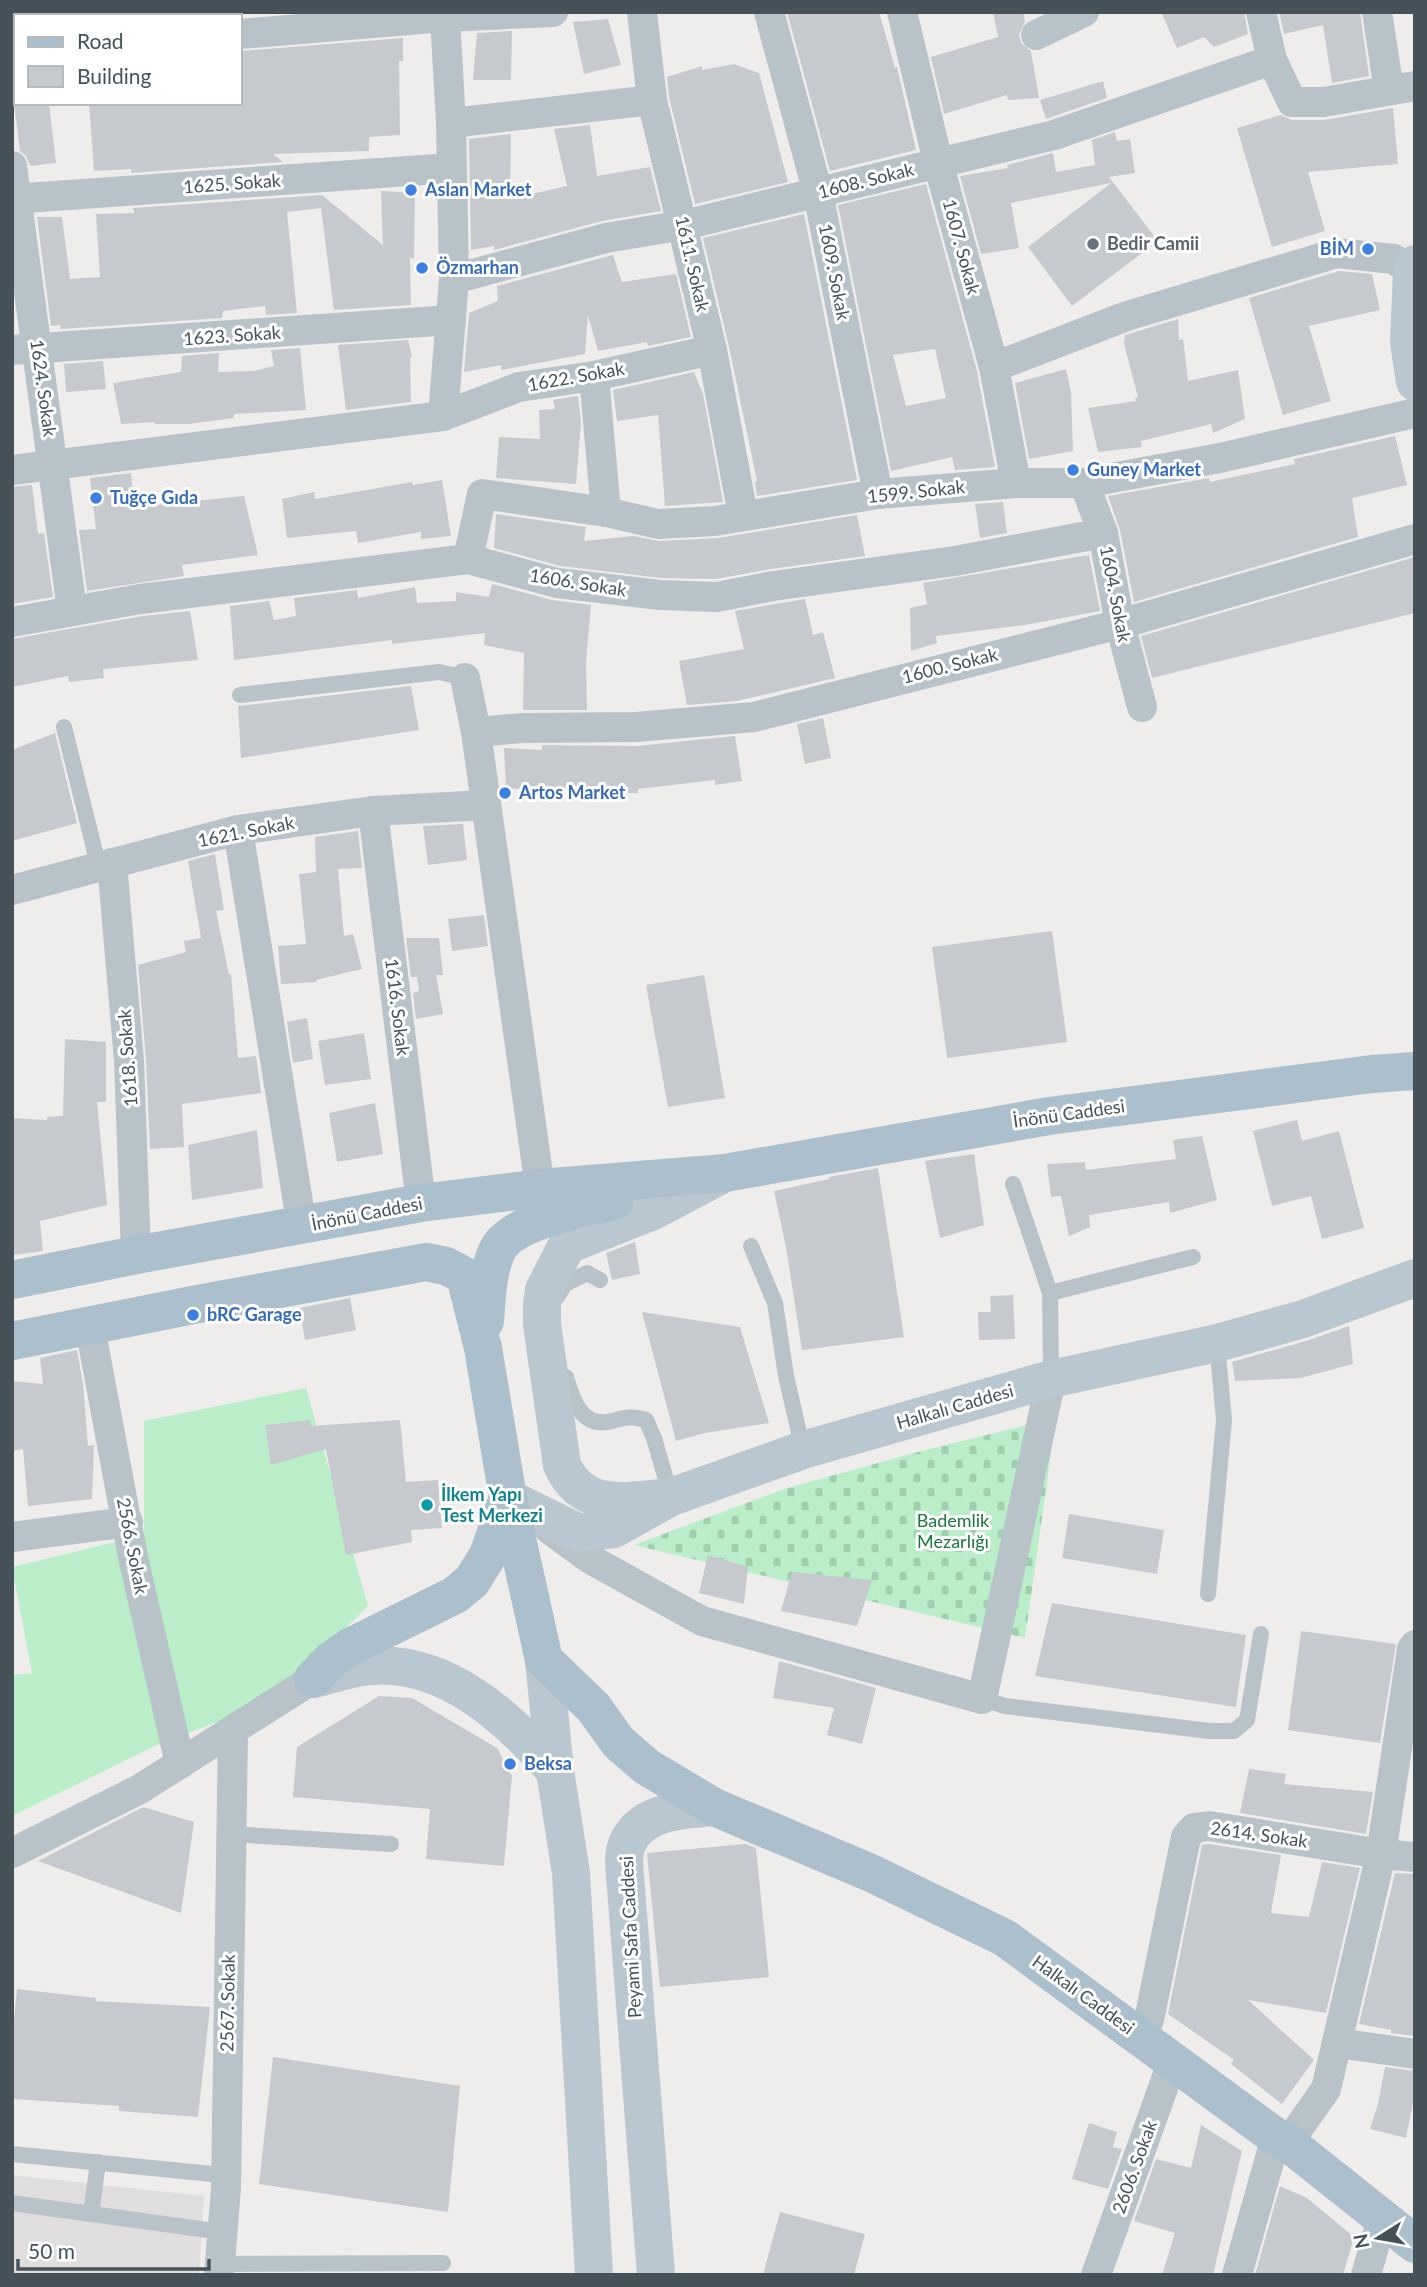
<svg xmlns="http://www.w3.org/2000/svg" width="1427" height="2287" viewBox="0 0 1427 2287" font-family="Lato,sans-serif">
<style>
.education{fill:#e0ddde}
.grass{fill:#b9eec8}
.cemetery{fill:url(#cemetery-stones)}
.building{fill:#c6cacf;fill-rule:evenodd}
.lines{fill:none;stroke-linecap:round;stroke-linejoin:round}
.service{stroke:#b7c3c9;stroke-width:16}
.minor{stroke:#b7c3c9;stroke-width:30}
.secondary{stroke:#b9c7d1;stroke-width:38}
.primary{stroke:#abbfcc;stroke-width:38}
.shop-dot{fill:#3f7fe0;stroke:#fff;stroke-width:2.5}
.worship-dot{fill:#6b7280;stroke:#fff;stroke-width:2.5}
.culture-dot{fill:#0f9aa8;stroke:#fff;stroke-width:2.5}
.labels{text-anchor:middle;stroke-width:6;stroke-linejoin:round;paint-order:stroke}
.street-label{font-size:18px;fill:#455259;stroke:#fff}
.shop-label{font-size:18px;font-weight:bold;fill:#366cbe;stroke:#fff;text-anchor:start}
.worship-label{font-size:18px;font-weight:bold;fill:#5b616d;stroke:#fff;text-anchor:start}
.culture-label{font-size:18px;font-weight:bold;fill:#0d838f;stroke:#fff;text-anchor:start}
.park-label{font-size:18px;fill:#17793d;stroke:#fff}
</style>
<defs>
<pattern id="cemetery-stones" width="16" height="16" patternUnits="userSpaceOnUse" patternTransform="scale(1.75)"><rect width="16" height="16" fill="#b9eec8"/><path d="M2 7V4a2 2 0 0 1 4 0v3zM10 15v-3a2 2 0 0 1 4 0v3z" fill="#a0ceae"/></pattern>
</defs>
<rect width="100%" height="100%" fill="#efecec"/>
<!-- education -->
<polygon class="education" points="12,2175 204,2196 199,2275 12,2275"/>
<!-- grass -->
<polygon class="grass" points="306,1388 368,1606 273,1700 155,1746 12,1816 12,1675 32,1673 12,1567 144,1535 144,1421"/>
<!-- cemetery -->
<polygon class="cemetery" points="1056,1418 1025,1638 634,1545 784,1489 914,1453"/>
<!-- building -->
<g class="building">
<polygon points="787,12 879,12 895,68 897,67 916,150 830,171"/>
<polygon points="993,12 1023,12 1025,22 1019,34 1021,43 1031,51 1039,98 1008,100 1007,95 944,114 931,57 998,37"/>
<polygon points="1161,12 1244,12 1248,34 1214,47 1204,37 1177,48"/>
<polygon points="1279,12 1360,12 1369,76 1332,83 1323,25 1284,34"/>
<polygon points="608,19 621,65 584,74 573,22"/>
<polygon points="512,31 511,80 473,80 477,33"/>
<polygon points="403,38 403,61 399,61 400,135 369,137 369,151 273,154 283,162 131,173 131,169 94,171 89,103 240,106 240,51"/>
<polygon points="734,64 759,73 788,182 695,204 669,97 667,77 702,66 702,70"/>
<polygon points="1103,81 1107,98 1046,119 1040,100"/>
<polygon points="14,103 49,103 56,163 30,166 26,156 20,151"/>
<polygon points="1393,108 1398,164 1308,172 1325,231 1272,247 1237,128 1281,115 1292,120 1324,120"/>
<polygon points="590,125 597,176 650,167 661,211 602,221 494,250 494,246 471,250 469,139 511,134 510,199 567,186 554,129"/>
<polygon points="1115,132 1117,141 1130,139 1135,173 1109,177 1158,241 1072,306 1028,247 1111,183 1011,203 1019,248 981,254 960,176 1008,168 1007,165 1053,153 1056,172 1095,165 1092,140"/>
<path d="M926 184 977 371 995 467 955 470 952 457 891 471 838 205ZM935 349 946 398 906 406 893 355Z"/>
<polygon points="381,191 415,193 414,259 410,257 411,305 334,310 321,208 287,212 297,313 266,315 265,306 223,311 222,318 61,329 60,325 51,326 37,217 62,217 70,279 100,277 96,214 134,213 133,208 322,195 383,245"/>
<polygon points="804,214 857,480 757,496 755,482 757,481 729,347 703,238"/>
<polygon points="613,255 622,282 676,274 691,337 648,346 647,342 598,351 588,315 585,354 501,370 501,365 464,372 469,313 498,301 497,286"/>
<polygon points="1339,271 1372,274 1380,310 1309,326 1331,401 1283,415 1249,298"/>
<polygon points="1178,319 1179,340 1183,339 1188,381 1238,370 1245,419 1213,433 1211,424 1141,441 1142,447 1098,452 1088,408 1136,401 1135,398 1138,397 1124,344 1125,335"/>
<polygon points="408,340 412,357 410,357 411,402 346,410 338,345"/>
<polygon points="300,348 306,410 234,414 234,418 189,424 155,424 154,422 121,424 113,383 181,372 182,356 219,353 218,372 254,371 274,366 271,350"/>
<polygon points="103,361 106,389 66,392 64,364"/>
<polygon points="1066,369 1071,392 1073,451 1029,459 1015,383"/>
<polygon points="694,372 703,394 723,502 665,506 658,415 617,421 613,390"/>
<polygon points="578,396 581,422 576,484 496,478 499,437 540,439 539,410 555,409 553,400"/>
<polygon points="1395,436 1407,485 1352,498 1358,537 1134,602 1120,530 1108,496 1209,478 1210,482 1295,464 1294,459"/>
<polygon points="131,473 134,507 244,496 258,555 182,565 184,576 87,591 79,530 96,529 90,478"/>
<polygon points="442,480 451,536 421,539 421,532 358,543 356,531 287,538 282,499 314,492 315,499 412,482 413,485"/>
<polygon points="32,485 38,534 44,533 53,597 12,604 12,487"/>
<polygon points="1003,502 1007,533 980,538 975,504"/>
<polygon points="496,514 586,527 584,541 633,536 659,541 718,538 857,515 865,556 771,569 716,579 661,578 560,566 494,548"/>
<polygon points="1089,555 1100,611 1031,624 936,636 937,643 911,651 910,608 927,604 923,583"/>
<polygon points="1415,557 1415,613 1152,678 1141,636"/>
<polygon points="492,584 552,600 591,605 586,662 587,710 523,710 524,653 484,645 485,633 392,644 392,640 234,660 230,606 269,601 274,620 296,616 294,598 357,590 358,598 415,587 417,603 456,601 456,592 489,597"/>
<polygon points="805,599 813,635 823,632 835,678 737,701 687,705 679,661 744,649 735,611"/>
<polygon points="190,611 198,660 103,669 104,678 69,682 68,676 12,687 12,639 143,616"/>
<polygon points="411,686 419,730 241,758 238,706"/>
<polygon points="823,718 831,758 805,764 797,724"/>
<polygon points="55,733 77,823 12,841 12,750"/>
<polygon points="735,736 742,781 715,785 715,780 638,789 638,793 607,793 607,787 506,789 504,748 542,750 542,745 637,746"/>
<polygon points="463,824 467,860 428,865 423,826"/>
<polygon points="358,831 362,868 338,869 344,936 353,934 362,969 316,980 317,982 281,984 278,946 306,944 299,874 316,872 315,837"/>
<polygon points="215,854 224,910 216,911 229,975 231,974 238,1058 256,1056 261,1093 182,1104 184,1147 150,1149 146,1060 138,965 186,952 184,941 201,938 188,861"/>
<polygon points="484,915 488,946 452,951 448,919"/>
<polygon points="1052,931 1067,1042 947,1058 932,947"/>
<polygon points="406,938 439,938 443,975 436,975 443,1014 416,1019 413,993 419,991 417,977 411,977"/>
<polygon points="704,975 725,1098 668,1107 646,985"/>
<polygon points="307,1018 313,1059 293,1063 287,1022"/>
<polygon points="364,1033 371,1079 325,1085 318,1041"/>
<polygon points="65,1039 106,1042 106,1102 97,1102 107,1205 40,1221 43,1251 12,1255 12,1118 47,1120 47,1117 63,1116"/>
<polygon points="375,1103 383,1154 337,1162 329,1113"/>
<polygon points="1297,1120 1302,1141 1339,1131 1364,1228 1322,1239 1311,1196 1272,1206 1253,1131"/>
<polygon points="257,1130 263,1188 192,1200 188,1145"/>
<polygon points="1202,1136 1217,1200 1170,1213 1169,1202 1089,1215 1090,1227 1069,1236 1061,1196 1051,1197 1047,1164 1085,1162 1086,1170 1176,1159 1173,1140"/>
<polygon points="974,1154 984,1225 940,1238 925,1161"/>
<polygon points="878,1168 904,1337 802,1350 786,1247 774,1191 829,1179 829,1177"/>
<polygon points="635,1242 640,1274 612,1280 606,1253"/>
<polygon points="1013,1295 1015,1339 979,1340 978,1312 991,1312 990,1296"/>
<polygon points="350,1298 356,1330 305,1340 299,1308"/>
<polygon points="642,1312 740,1327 769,1423 705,1433 676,1441"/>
<polygon points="1349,1326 1353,1364 1300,1378 1235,1381 1232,1362 1309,1340"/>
<polygon points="77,1350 83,1384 88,1446 94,1445 92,1499 28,1506 23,1449 12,1451 12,1381 43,1384 40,1358"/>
<polygon points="310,1420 311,1426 400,1420 406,1482 438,1480 442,1528 411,1530 412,1542 346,1555 326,1449 271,1465 265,1425"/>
<polygon points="1069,1514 1164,1530 1157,1574 1062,1558"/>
<polygon points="708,1555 748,1567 744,1604 699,1593"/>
<polygon points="792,1572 872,1580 857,1626 781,1611"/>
<polygon points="1052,1603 1246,1635 1236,1707 1035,1676"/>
<polygon points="1301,1631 1396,1644 1380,1743 1288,1730"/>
<polygon points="779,1661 876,1688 862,1744 827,1735 834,1708 773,1698"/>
<polygon points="379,1696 412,1698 497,1748 512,1776 504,1866 426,1859 430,1809 293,1797 297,1747"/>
<polygon points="1249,1769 1286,1774 1284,1784 1373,1792 1366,1834 1240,1813"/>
<polygon points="143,1807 194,1822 181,1913 38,1861"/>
<polygon points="745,1844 756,1848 769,1977 660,1987 647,1853"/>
<polygon points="1209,1844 1281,1855 1271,1913 1309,1917 1322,1862 1360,1868 1326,2013 1248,2000 1314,2060 1282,2104 1231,2064 1234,2060 1168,2014 1202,1845"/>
<polygon points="1395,1873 1415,1874 1415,2036 1391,2033 1391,2030 1359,2024"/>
<polygon points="17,1989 96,1998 95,2001 210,2007 198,2117 119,2111 119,2106 12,2099 12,2041"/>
<polygon points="273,2057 460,2086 448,2212 259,2184"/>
<polygon points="1385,2067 1415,2071 1415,2092 1406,2138 1370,2129 1378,2104"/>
<polygon points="1089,2123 1117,2132 1113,2147 1122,2149 1108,2189 1072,2179"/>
<polygon points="1201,2125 1242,2151 1213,2275 1162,2275 1175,2233 1134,2221 1156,2159 1191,2168"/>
<polygon points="1280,2186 1307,2198 1354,2237 1343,2275 1255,2275"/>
<polygon points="780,2212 865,2234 854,2275 763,2275"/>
</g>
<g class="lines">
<!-- service -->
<g class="service">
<polyline points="240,695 439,672 465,678"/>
<polyline points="64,727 95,852 97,867"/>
<polyline points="1013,1184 1050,1293 1051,1379"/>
<polyline points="751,1246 775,1303 786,1376 803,1450"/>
<polyline points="1050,1293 1193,1257"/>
<polyline points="557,1297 565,1284 587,1273 600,1280"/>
<path d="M566 1377C572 1397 580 1426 607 1422 626 1419 625 1414 646 1420L654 1438 671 1497"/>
<polyline points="1208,1594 1224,1420 1217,1343"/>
<polyline points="982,1699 1005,1706 1209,1731 1234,1731 1247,1720 1261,1634"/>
<polyline points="231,1834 391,1844"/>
<polyline points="12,2154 212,2174"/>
<polyline points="12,2203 222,2232"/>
<polyline points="91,2214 98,2162"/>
<polyline points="220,2264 443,2263"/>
</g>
<!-- minor -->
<g class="minor">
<polyline points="642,12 652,100 712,350 743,515"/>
<polyline points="769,12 818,193 878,494"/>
<polyline points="902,12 938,162 994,367 1016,483"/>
<polyline points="1261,12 1272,60 1292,102 1324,102 1415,86"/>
<polyline points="1377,12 1389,90"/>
<polyline points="240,34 445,17 553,12"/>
<polyline points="1036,35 1084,12"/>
<polyline points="12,52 16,52"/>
<polyline points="451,123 652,100"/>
<polyline points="12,166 72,610"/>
<polyline points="12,199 451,168"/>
<polyline points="454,279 606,238 684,225 1054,135 1272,60"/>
<polyline points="12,350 451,320"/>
<polyline points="994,367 1127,316 1337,253 1394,259 1412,272 1415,271"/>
<polyline points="594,376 606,512"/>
<polyline points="443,416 454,279 451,123 445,17"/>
<polyline points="12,470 443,416 519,387 594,376 712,350"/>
<polyline points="1084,483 1103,533 1120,624 1142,707"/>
<polyline points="468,559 482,494 606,512 658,524 715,521 878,494 1016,483 1084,483 1220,458 1415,413"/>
<polyline points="12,622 140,599 468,559 557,583 660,595 717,597 773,586 955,561 1103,533"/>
<polyline points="465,678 476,732 540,1188"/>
<polyline points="476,732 523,728 636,727 754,717 1120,624 1415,539"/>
<polyline points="373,811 421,1203"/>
<polyline points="238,830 302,1227"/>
<polyline points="112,863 129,1061 136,1255"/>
<polyline points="12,890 238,830 373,811 486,805"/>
<polyline points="90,1327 133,1557 180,1764"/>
<polyline points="549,1529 590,1559 702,1621 982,1699 1051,1379"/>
<polyline points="12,1537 128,1522"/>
<polyline points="12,1853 140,1789 313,1679"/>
<polyline points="1139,2035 1149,2020 1186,1837 1194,1828 1209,1826 1381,1854 1415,1857"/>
<polyline points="1337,2043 1415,2054"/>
<polyline points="1288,2143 1326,2089 1381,1854 1412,1649 1415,1645"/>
<polyline points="219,2275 226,2188 233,1731"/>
<polyline points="1096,2275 1173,2060"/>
<polyline points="1237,2275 1276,2137"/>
<polyline points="1366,2275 1382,2219"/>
</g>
<!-- secondary -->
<g class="secondary">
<polyline points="1415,264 1412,272 1409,342 1415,382"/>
<polyline points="508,1498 579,1533 614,1529 671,1497 803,1450 1051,1379 1217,1343 1303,1319 1415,1278"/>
<path d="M662 1498C621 1502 582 1509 562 1465L542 1324V1305L544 1290 567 1245 653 1211 725 1173"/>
<polyline points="544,1660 555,1771 571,1873 594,2275"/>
<path d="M313 1679C332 1675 352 1667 371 1666 446 1660 509 1718 555 1771"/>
<path d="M656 2275 626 1888C625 1874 622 1856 627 1844 642 1810 683 1810 714 1807"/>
</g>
<!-- primary -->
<g class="primary">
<polyline points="12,1280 136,1255 421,1203 540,1188 725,1173 1049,1116 1372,1074 1415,1071"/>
<path d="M485 1321C487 1297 487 1273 497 1251 510 1221 584 1208 614 1201"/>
<polyline points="12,1341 203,1303 426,1262 446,1266 465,1276 483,1348 508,1498 544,1660 593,1707 619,1743 647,1767 714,1807 871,1873 1005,1938 1276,2137 1288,2143 1415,2244"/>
<polyline points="313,1679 330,1661 350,1647 455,1595 472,1581 488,1555 508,1498"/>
</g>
</g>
<!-- markers -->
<g class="shop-dot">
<circle cx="411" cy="190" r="7"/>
<circle cx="1368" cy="249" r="7"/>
<circle cx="422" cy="268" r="7"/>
<circle cx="1073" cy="470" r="7"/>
<circle cx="96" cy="498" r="7"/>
<circle cx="505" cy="793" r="7"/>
<circle cx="193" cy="1315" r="7"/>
<circle cx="510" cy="1764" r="7"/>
</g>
<circle class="worship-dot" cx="1093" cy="244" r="7"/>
<circle class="culture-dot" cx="427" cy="1505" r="7"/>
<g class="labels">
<!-- street labels -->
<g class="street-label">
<text transform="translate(866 181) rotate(-14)" y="6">1608. Sokak</text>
<text transform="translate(232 184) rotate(-4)" y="6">1625. Sokak</text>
<text transform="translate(961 247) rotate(75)" y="6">1607. Sokak</text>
<text transform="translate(692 264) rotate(77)" y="6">1611. Sokak</text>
<text transform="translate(834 272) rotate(79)" y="6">1609. Sokak</text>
<text transform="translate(232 336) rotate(-4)" y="6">1623. Sokak</text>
<text transform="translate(576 377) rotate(-10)" y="6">1622. Sokak</text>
<text transform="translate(43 388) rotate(82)" y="6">1624. Sokak</text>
<text transform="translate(916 492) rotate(-6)" y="6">1599. Sokak</text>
<text transform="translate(578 583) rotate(9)" y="6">1606. Sokak</text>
<text transform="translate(1115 594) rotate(79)" y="6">1604. Sokak</text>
<text transform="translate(950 666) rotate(-14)" y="6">1600. Sokak</text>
<text transform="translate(246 832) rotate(-11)" y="6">1621. Sokak</text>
<text transform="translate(397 1007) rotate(83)" y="6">1616. Sokak</text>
<text transform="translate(128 1058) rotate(-94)" y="6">1618. Sokak</text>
<text transform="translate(1069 1114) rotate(-8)" y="6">İnönü Caddesi</text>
<text transform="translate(367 1214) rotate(-11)" y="6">İnönü Caddesi</text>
<text transform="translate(955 1407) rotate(-16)" y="6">Halkalı Caddesi</text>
<text transform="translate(132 1546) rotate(79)" y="6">2566. Sokak</text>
<text transform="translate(1259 1835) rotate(8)" y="6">2614. Sokak</text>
<text transform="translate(631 1937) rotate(-93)" y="6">Peyami Safa Caddesi</text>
<text transform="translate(1083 1995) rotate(36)" y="6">Halkalı Caddesi</text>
<text transform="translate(228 2003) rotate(-89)" y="6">2567. Sokak</text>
<text transform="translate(1135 2167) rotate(-70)" y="6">2606. Sokak</text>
</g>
<!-- shop labels -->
<g class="shop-label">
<text x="425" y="196">Aslan Market</text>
<text x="1354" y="255" text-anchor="end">BİM</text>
<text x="436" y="274">Özmarhan</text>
<text x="1087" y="476">Guney Market</text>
<text x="110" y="504">Tuğçe Gıda</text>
<text x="519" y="799">Artos Market</text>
<text x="207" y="1321">bRC Garage</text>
<text x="524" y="1770">Beksa</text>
</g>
<!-- worship labels -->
<g class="worship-label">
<text x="1107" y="250">Bedir Camii</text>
</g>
<!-- culture labels -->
<g class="culture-label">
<text x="441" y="1501">İlkem Yapı<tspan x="441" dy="21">Test Merkezi</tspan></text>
</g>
<!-- park labels -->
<g class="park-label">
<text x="953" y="1527">Bademlik<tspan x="953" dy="21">Mezarlığı</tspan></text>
</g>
</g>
<!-- border -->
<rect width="1427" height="2287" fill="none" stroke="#455259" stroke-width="28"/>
<!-- legend -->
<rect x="14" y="14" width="228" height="91" fill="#ffffff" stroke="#b5babd" stroke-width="2"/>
<rect x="28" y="37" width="35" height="10" fill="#abbfcc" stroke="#b5babd" stroke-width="2"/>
<text x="77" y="49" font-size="21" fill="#455259">Road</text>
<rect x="28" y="66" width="35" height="21" fill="#c6cacf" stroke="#b5babd" stroke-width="2"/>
<text x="77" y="84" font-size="21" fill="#455259">Building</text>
<!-- north arrow -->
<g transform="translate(1378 2238) rotate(259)" stroke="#ffffff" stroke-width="5" paint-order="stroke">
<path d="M0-5L12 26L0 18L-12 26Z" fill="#455259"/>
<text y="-10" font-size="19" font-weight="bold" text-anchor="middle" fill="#455259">N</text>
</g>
<!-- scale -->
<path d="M18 2259v10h191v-10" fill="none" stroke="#455259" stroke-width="3.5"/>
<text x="28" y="2259" font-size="21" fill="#455259" stroke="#ffffff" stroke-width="5" paint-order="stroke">50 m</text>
</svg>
